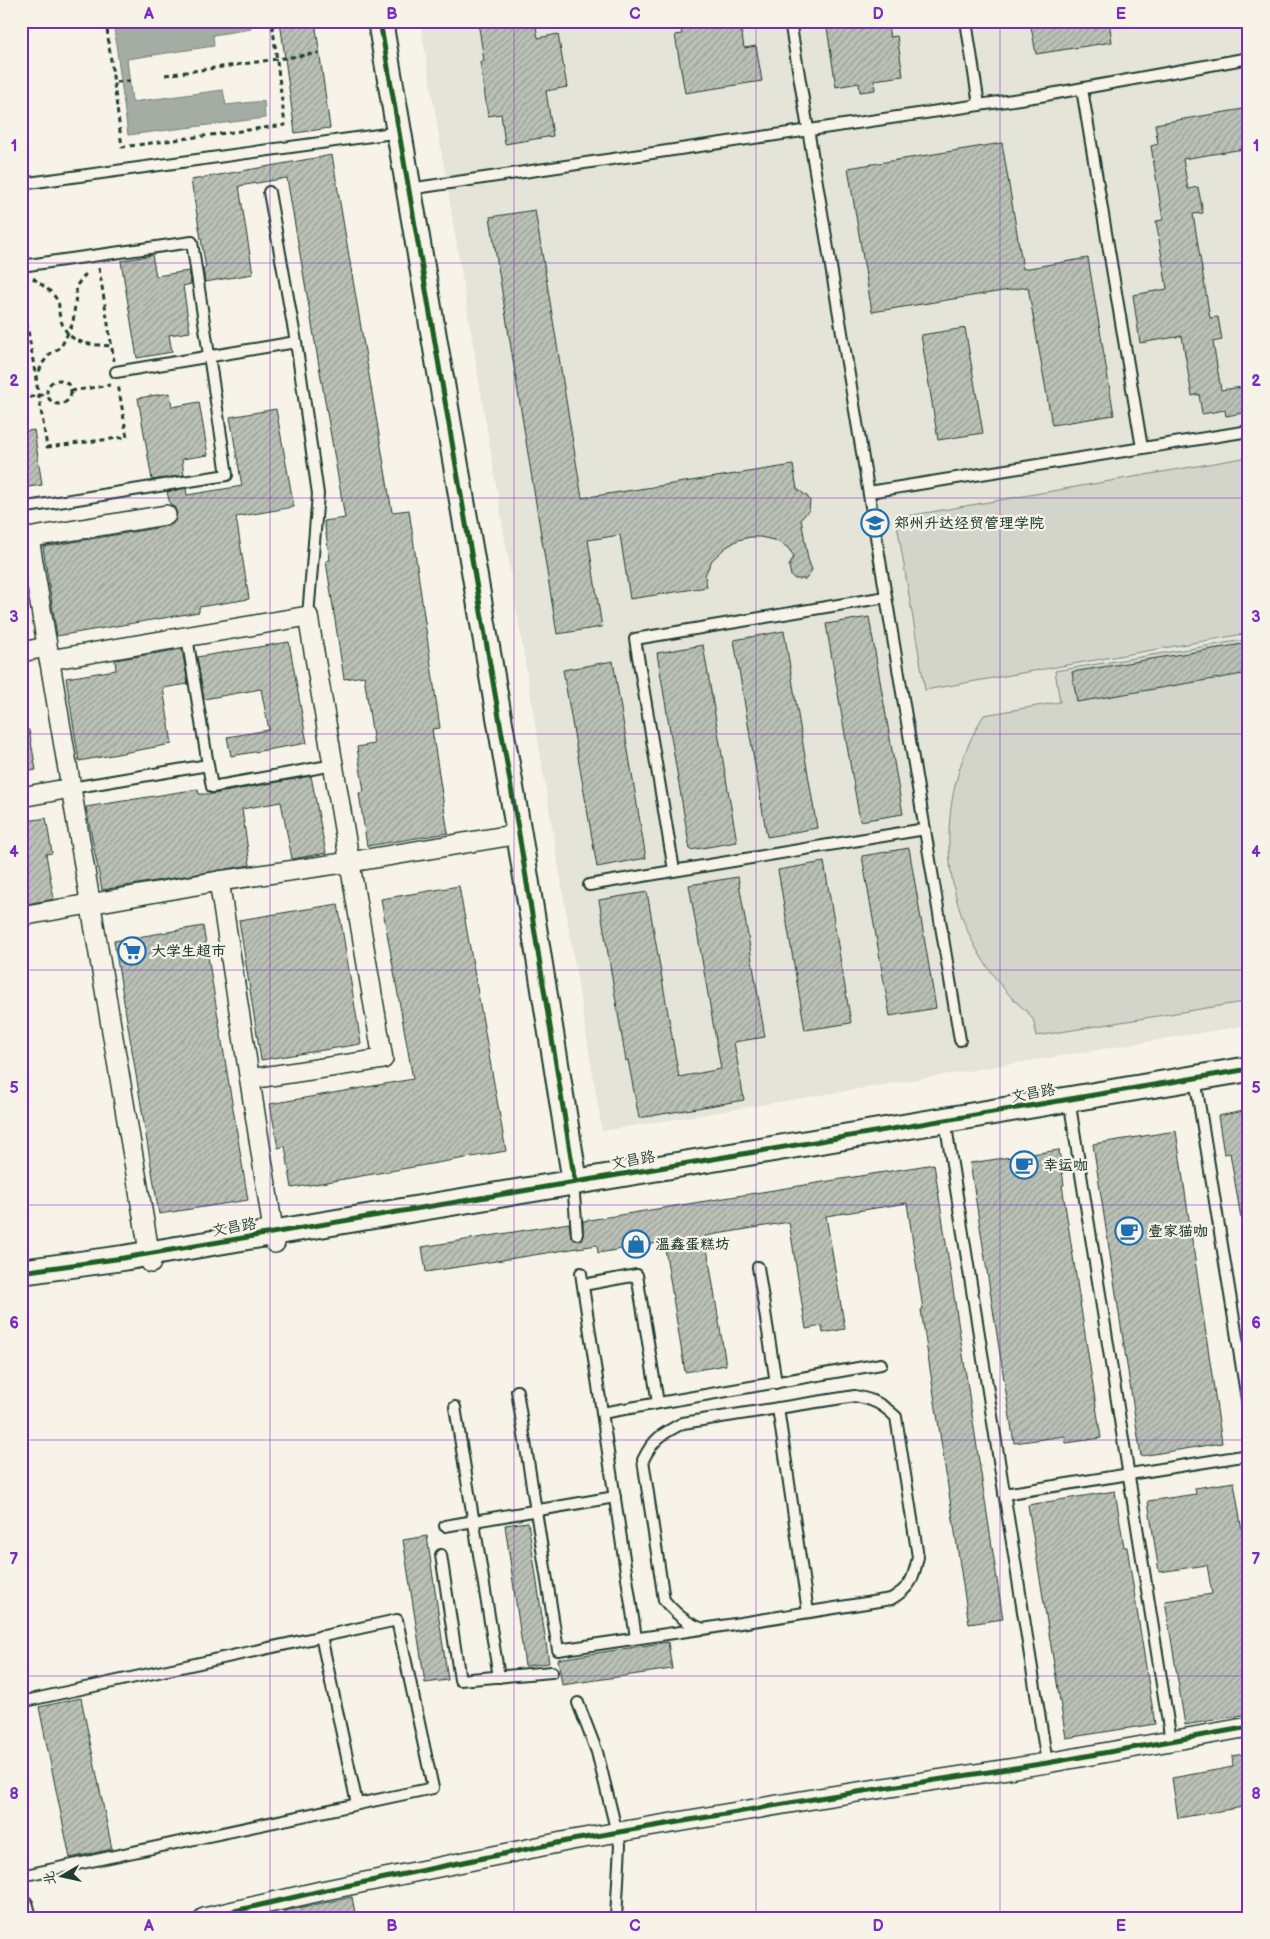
<svg xmlns="http://www.w3.org/2000/svg" width="1270" height="1939" viewBox="0 0 1270 1939" font-family="'Balsamiq Sans','LXGW WenKai TC',sans-serif">
<style>
.built{fill:#e5e4d9}
.grass{fill:#d3d5ca;stroke:#79897f}
.water{fill:#a4ada3;stroke:#6f8077}
.building{fill:url(#building-hatch);stroke:#1f3d34}
.lines{fill:none;stroke-linecap:round;stroke-linejoin:round}
.service-casing{stroke:#1f3d34;stroke-width:14}
.minor-casing{stroke:#1f3d34;stroke-width:22}
.tertiary-casing{stroke:#1f3d34;stroke-width:28}
.path{stroke:#1f3d34;stroke-width:3;stroke-dasharray:5 4;stroke-linecap:butt}
.service{stroke:#f7f3e8;stroke-width:10}
.minor{stroke:#f7f3e8;stroke-width:19}
.tertiary{stroke:#f7f3e8;stroke-width:24}
.cycleway-casing{stroke:#f7f3e8;stroke-width:8}
.cycleway{stroke:#1b5e20;stroke-width:5}
.grid{fill:none;stroke:#7b2cbf;stroke-width:1;stroke-opacity:0.55}
.labels{text-anchor:middle;stroke-width:4.5;stroke-linejoin:round;paint-order:stroke}
.poi-label{font-size:15px;font-weight:bold;fill:#1f3d34;stroke:#f7f3e8;text-anchor:start}
.street-label{font-size:15px;fill:#1f3d34;stroke:#f7f3e8}
.neatline{fill:none;stroke:#7b2cbf;stroke-width:2}
.grid-label{font-size:16px;text-anchor:middle;font-weight:bold;fill:#7b2cbf}
</style>
<defs>
<pattern id="building-hatch" width="6" height="6" patternUnits="userSpaceOnUse" patternTransform="scale(1.25)"><rect width="6" height="6" fill="#bbc1b6"/><path d="M-1 1l2-2M0 6l6-6M5 7l2-2" fill="none" stroke="#979e95"/></pattern>
</defs>
<rect width="100%" height="100%" fill="#f7f3e8"/>
<filter id="ink" filterUnits="userSpaceOnUse"><feTurbulence type="fractalNoise" baseFrequency=".02" numOctaves="2"/><feDisplacementMap in="SourceGraphic" scale="10" xChannelSelector="R" yChannelSelector="G"/><feConvolveMatrix kernelMatrix="1 2 1 2 8 2 1 2 1" color-interpolation-filters="sRGB"/></filter>
<g filter="url(#ink)">
<!-- built -->
<polygon class="built" points="420,21 1249,21 1249,1025 602,1131"/>
<!-- grass -->
<g class="grass">
<polygon points="1249,457 1249,633 925,690 896,518"/>
<path d="M1249 639V1001L1036 1036C1035 1031 1035 1022 1032 1018 1029 1012 1021 1007 1016 1002 1004 990 994 977 985 963 936 889 938 789 984 715L1060 702 1055 671Z"/>
</g>
<!-- water -->
<polygon class="water" points="158,21 250,21 251,29 213,35 214,46 127,59 132,102 223,90 226,105 264,101 265,118 128,135 114,28"/>
<!-- building -->
<g class="building">
<polygon points="280,21 315,21 330,128 295,133"/>
<polygon points="478,21 535,21 538,38 558,34 567,87 546,91 553,136 505,144 501,114 488,116 480,62 484,61"/>
<polygon points="680,21 740,21 744,48 756,46 762,81 685,93 675,35 682,34"/>
<polygon points="826,21 887,21 890,37 897,36 903,76 874,80 875,90 860,92 859,83 836,87"/>
<polygon points="1030,21 1109,21 1112,42 1036,54"/>
<polygon points="1249,108 1249,148 1183,159 1188,189 1198,187 1203,213 1193,214 1210,318 1218,317 1222,340 1213,342 1221,390 1249,386 1249,412 1226,416 1225,410 1202,414 1199,394 1192,396 1182,336 1140,343 1133,295 1167,289 1156,221 1163,220 1151,146 1158,144 1155,124"/>
<polygon points="1002,143 1023,269 1088,258 1114,415 1052,425 1028,287 872,312 848,168"/>
<polygon points="332,155 392,512 409,510 440,728 432,729 448,833 367,846 359,793 364,792 357,747 374,744 364,676 344,679 326,561 330,560 324,521 345,518 287,178 239,186 253,274 205,282 203,268 206,268 191,180"/>
<polygon points="535,210 582,498 793,465 797,489 807,496 810,501 809,510 801,519 808,559 812,570 806,579 795,579 791,576 789,566 794,556 787,547 774,540 760,537 750,537 738,540 725,548 712,560 705,575 707,587 630,599 620,535 588,540 602,627 557,634 490,217"/>
<polygon points="152,255 156,276 189,271 191,284 183,286 190,332 169,335 172,352 137,358 121,261"/>
<polygon points="965,328 983,433 938,440 921,335"/>
<polygon points="170,393 172,407 199,402 208,455 182,459 184,475 152,480 138,398"/>
<polygon points="276,409 294,507 236,517 249,599 199,607 199,612 57,636 43,547 168,526 173,523 177,514 175,508 170,504 167,492 186,488 187,495 242,486 230,417"/>
<polygon points="34,430 42,485 21,488 21,432"/>
<polygon points="869,617 903,814 860,821 826,624"/>
<polygon points="784,631 817,828 767,837 734,640"/>
<polygon points="289,642 307,743 231,756 227,737 269,730 261,689 204,699 197,657"/>
<polygon points="1249,643 1249,673 1077,702 1072,672"/>
<polygon points="703,645 737,842 690,850 657,653"/>
<polygon points="182,649 188,684 163,688 172,744 79,761 66,678 116,670 115,660"/>
<polygon points="613,661 646,858 597,867 563,670"/>
<polygon points="21,730 29,730 36,770 21,773"/>
<polygon points="311,776 326,853 292,859 281,802 242,809 250,865 102,890 86,807 198,789 199,794 213,794"/>
<polygon points="46,818 52,853 46,854 54,899 21,905 21,822"/>
<polygon points="909,848 936,1008 890,1016 862,856"/>
<polygon points="824,862 851,1023 805,1030 778,870"/>
<polygon points="738,877 765,1037 734,1042 744,1100 639,1118 628,1060 626,1061 599,900 647,892 679,1077 721,1069 689,885"/>
<polygon points="459,886 506,1151 292,1188 285,1146 278,1148 270,1104 413,1079 381,899"/>
<polygon points="338,904 361,1044 261,1060 239,920"/>
<polygon points="203,926 248,1200 159,1214 114,941"/>
<polygon points="1249,1110 1249,1218 1241,1218 1230,1153 1224,1154 1218,1116"/>
<polygon points="1176,1131 1222,1443 1141,1456 1093,1144"/>
<polygon points="1059,1150 1064,1185 1062,1185 1101,1438 1066,1443 1065,1436 1014,1443 970,1163"/>
<polygon points="934,1164 1003,1619 969,1624 921,1310 923,1309 907,1203 826,1216 845,1329 823,1333 822,1326 806,1329 789,1222 705,1236 726,1365 685,1372 664,1242 598,1253 597,1245 426,1272 422,1247 569,1223 571,1237 578,1241 583,1236 583,1221"/>
<polygon points="1234,1482 1249,1574 1249,1714 1185,1725 1165,1601 1212,1594 1207,1565 1159,1572 1148,1501 1196,1494 1195,1488"/>
<polygon points="1115,1491 1124,1547 1127,1547 1155,1724 1066,1738 1028,1505"/>
<polygon points="528,1522 549,1663 525,1666 505,1525"/>
<polygon points="427,1536 448,1680 425,1683 403,1540"/>
<polygon points="668,1642 672,1669 562,1685 558,1659"/>
<polygon points="81,1698 112,1849 70,1858 39,1707"/>
<polygon points="1249,1753 1249,1806 1178,1818 1172,1778 1233,1767 1232,1756"/>
<polygon points="352,1897 356,1918 284,1918 284,1911"/>
</g>
<g class="lines">
<!-- service casing -->
<g class="service-casing">
<g id="service">
<polyline points="790,21 960,1040"/>
<polyline points="966,21 979,105"/>
<polyline points="1082,89 1142,448"/>
<polyline points="21,184 393,133"/>
<polyline points="409,189 1040,96 1249,58"/>
<polyline points="269,192 296,342 318,494 308,616"/>
<polyline points="21,266 192,242 227,475 21,508"/>
<polyline points="116,372 296,342"/>
<polyline points="869,492 1249,431"/>
<polyline points="208,765 212,787 334,765"/>
<polyline points="71,788 208,765 187,637"/>
<polyline points="674,870 635,639 886,597"/>
<polyline points="589,885 925,829"/>
<polyline points="1195,1078 1249,1412"/>
<polyline points="1069,1099 1171,1741"/>
<polyline points="945,1120 1047,1763"/>
<polyline points="574,1195 577,1234"/>
<polyline points="758,1267 776,1383"/>
<polyline points="581,1273 636,1638"/>
<polyline points="583,1285 637,1275 658,1403"/>
<polyline points="517,1391 558,1650 701,1629"/>
<path d="M855 1396C875 1400 882 1404 896 1417L918 1557C913 1580 911 1587 891 1599L703 1629C686 1623 676 1614 664 1600L643 1460C653 1439 663 1433 683 1423Z"/>
<polyline points="455,1407 499,1677"/>
<polyline points="778,1408 808,1612"/>
<polyline points="602,1413 881,1364"/>
<polyline points="1004,1494 1249,1455"/>
<polyline points="445,1526 615,1497"/>
<polyline points="441,1555 460,1680 552,1672"/>
<polyline points="321,1636 357,1804"/>
<polyline points="21,1702 397,1620 433,1788 21,1876"/>
<polyline points="578,1703 597,1752 620,1845 616,1918"/>
</g>
</g>
<!-- minor casing -->
<g class="minor-casing">
<g id="minor">
<polyline points="29,538 151,1263"/>
<polyline points="21,539 166,515"/>
<polyline points="21,652 47,647"/>
<polyline points="49,660 308,616 383,1059 250,1079"/>
<polyline points="21,797 71,788"/>
<polyline points="219,881 275,1243"/>
<polyline points="21,916 219,881 350,862 519,834"/>
<polyline points="204,1918 321,1891 572,1840 825,1797 1047,1763 1249,1727"/>
</g>
</g>
<!-- tertiary casing -->
<g class="tertiary-casing">
<g id="tertiary">
<polyline points="380,21 519,834 575,1182"/>
<polyline points="21,1272 123,1258 1249,1069"/>
<polyline points="21,1907 24,1918"/>
</g>
</g>
<!-- path -->
<g class="path">
<polyline points="106,21 122,147 285,125 272,21"/>
<polyline points="165,75 320,53"/>
<polyline points="116,82 130,81"/>
<polyline points="99,268 114,361"/>
<path d="M33 278C41 285 53 291 58 302 60 306 58 312 60 317 67 345 87 344 112 346"/>
<polyline points="21,287 47,447 127,437 118,384"/>
<circle cx="59" cy="392" r="12"/>
<polyline points="36,380 42,364 50,354 61,347 73,323 77,285 88,271"/>
<polyline points="71,391 110,385"/>
<polyline points="21,399 47,394"/>
</g>
<!-- service -->
<use href="#service" class="service"/>
<!-- minor -->
<use href="#minor" class="minor"/>
<!-- tertiary -->
<use href="#tertiary" class="tertiary"/>
<!-- cycleway casing -->
<g class="cycleway-casing">
<g id="cycleway">
<polyline points="380,21 519,834 575,1182"/>
<polyline points="21,1272 123,1258 1249,1069"/>
<polyline points="204,1918 321,1891 572,1840 825,1797 1047,1763 1249,1727"/>
</g>
</g>
<!-- cycleway -->
<use href="#cycleway" class="cycleway"/>
</g>
</g>
<!-- grid -->
<path class="grid" d="M270 21V1918M514 21V1918M756 21V1918M1000 21V1918M21 263H1249M21 498H1249M21 734H1249M21 970H1249M21 1205H1249M21 1440H1249M21 1676H1249"/>
<!-- icons -->
<defs>
<g id="university-ring" transform="scale(1.4375)"><circle r="9.5" fill="#f7f3e8" stroke="#1f6fb2" stroke-width="1.5"/><path d="M0-5L7-2L0 1L-7-2ZM-4 1L0 2.5L4 1V4Q0 6-4 4Z" fill="#1f6fb2"/></g>
<g id="supermarket-ring" transform="scale(1.4375)"><circle r="9.5" fill="#f7f3e8" stroke="#1f6fb2" stroke-width="1.5"/><path d="M-6-5.5h2.5l.6 2H6L4.5 2H-2.5L-4.4-4H-6ZM-1.5 3.2a1.3 1.3 0 1 0 .1 0ZM3 3.2a1.3 1.3 0 1 0 .1 0Z" fill="#1f6fb2"/></g>
<g id="cafe-ring" transform="scale(1.4375)"><circle r="9.5" fill="#f7f3e8" stroke="#1f6fb2" stroke-width="1.5"/><path d="M-5.5-4.5H6V0H3Q3 3.5 0 3.5H-2.5Q-5.5 3.5-5.5 0ZM3-3.2v2h1.7v-2ZM-6 4.5H4V6H-6Z" fill="#1f6fb2"/></g>
<g id="shop-ring" transform="scale(1.4375)"><circle r="9.5" fill="#f7f3e8" stroke="#1f6fb2" stroke-width="1.5"/><path d="M-5-2.5h2.3a2.7 3.5 0 0 1 5.4 0H5L5.5 6h-11ZM-1.5-2.5h3a1.5 2.3 0 0 0-3 0Z" fill="#1f6fb2"/></g>
</defs>
<g fill-rule="evenodd">
<use href="#university-ring" x="875" y="523"/>
<use href="#supermarket-ring" x="132" y="951"/>
<use href="#cafe-ring" x="1024" y="1165"/>
<use href="#cafe-ring" x="1129" y="1231"/>
<use href="#shop-ring" x="636" y="1244"/>
</g>
<g class="labels">
<!-- poi labels -->
<g class="poi-label">
<text x="894" y="528">郑州升达经贸管理学院</text>
<text x="151" y="956">大学生超市</text>
<text x="1043" y="1170">幸运咖</text>
<text x="1148" y="1236">壹家猫咖</text>
<text x="655" y="1249">温鑫蛋糕坊</text>
</g>
<!-- street labels -->
<g class="street-label">
<text transform="translate(1033 1093) rotate(-10)" y="5">文昌路</text>
<text transform="translate(633 1160) rotate(-10)" y="5">文昌路</text>
<text transform="translate(234 1227) rotate(-10)" y="5">文昌路</text>
</g>
</g>
<!-- margin -->
<rect width="1270" height="1939" fill="none" stroke="#f7f3e8" stroke-width="55"/>
<!-- north arrow -->
<g transform="translate(62 1876) rotate(261)" stroke="#f7f3e8" stroke-width="4" paint-order="stroke">
<path d="M0-4L9 19L0 12L-9 19Z" fill="#1f3d34"/>
<text y="-8" font-size="14" font-weight="bold" text-anchor="middle" fill="#1f3d34">北</text>
</g>
<rect x="28" y="28" width="1214" height="1884" class="neatline"/>
<g class="grid-label">
<text x="149" y="19">A</text>
<text x="392" y="19">B</text>
<text x="635" y="19">C</text>
<text x="878" y="19">D</text>
<text x="1121" y="19">E</text>
<text x="14" y="151">1</text>
<text x="1256" y="151">1</text>
<text x="14" y="386">2</text>
<text x="1256" y="386">2</text>
<text x="14" y="622">3</text>
<text x="1256" y="622">3</text>
<text x="14" y="857">4</text>
<text x="1256" y="857">4</text>
<text x="14" y="1093">5</text>
<text x="1256" y="1093">5</text>
<text x="14" y="1328">6</text>
<text x="1256" y="1328">6</text>
<text x="14" y="1564">7</text>
<text x="1256" y="1564">7</text>
<text x="14" y="1799">8</text>
<text x="1256" y="1799">8</text>
<text x="149" y="1931">A</text>
<text x="392" y="1931">B</text>
<text x="635" y="1931">C</text>
<text x="878" y="1931">D</text>
<text x="1121" y="1931">E</text>
</g>
</svg>
